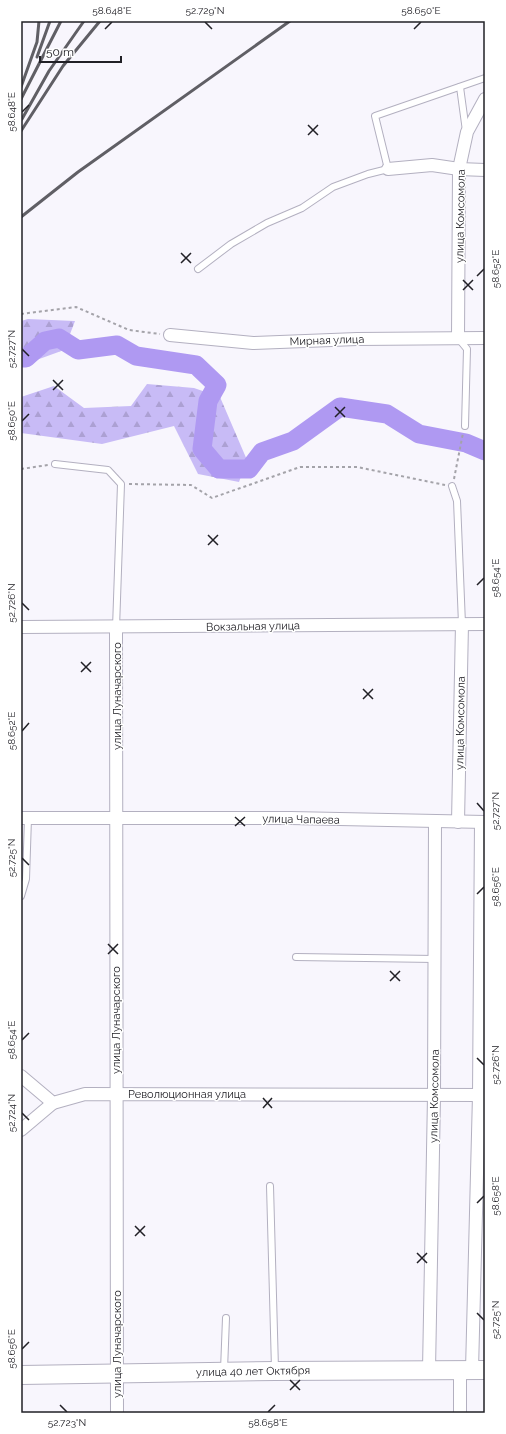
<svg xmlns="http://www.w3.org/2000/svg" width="506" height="1434" viewBox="0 0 506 1434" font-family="Raleway,sans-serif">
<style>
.forest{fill:url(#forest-firs)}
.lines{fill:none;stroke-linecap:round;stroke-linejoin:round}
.river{stroke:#af99f2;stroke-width:19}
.service-casing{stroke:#b3b0c0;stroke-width:8}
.minor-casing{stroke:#b3b0c0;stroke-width:14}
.secondary-casing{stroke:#b3b0c0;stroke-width:20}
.path{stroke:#a4a3a9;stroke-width:2;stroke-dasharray:3 3;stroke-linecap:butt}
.service{stroke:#fff;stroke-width:6}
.minor{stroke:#fff;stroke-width:12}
.secondary{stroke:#fff;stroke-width:18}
.rail{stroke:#605f65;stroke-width:3}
.ticks{fill:none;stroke:#212026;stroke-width:1.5}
.labels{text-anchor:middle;stroke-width:3;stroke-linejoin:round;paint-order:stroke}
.street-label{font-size:11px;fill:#212026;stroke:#fff}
.neatline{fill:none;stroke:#212026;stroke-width:1.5}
.ticks-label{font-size:10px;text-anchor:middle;fill:#212026}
</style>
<defs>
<pattern id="forest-firs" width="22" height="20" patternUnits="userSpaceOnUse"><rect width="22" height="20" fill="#c8bbf6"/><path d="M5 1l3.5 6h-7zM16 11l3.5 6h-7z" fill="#aca0d3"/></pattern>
</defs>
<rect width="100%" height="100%" fill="#f8f6fd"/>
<!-- forest -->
<g class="forest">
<polygon points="28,319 75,321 64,350 31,362 21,363 21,321"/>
<polygon points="147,384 194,388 220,397 247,460 239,482 198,474 174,426 102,444 21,433 21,397 54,386 84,408 131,406"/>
</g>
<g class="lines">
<!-- river -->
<polyline class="river" points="21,358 26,358 45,341 59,338 78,350 117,345 136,356 196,365 217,385 208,401 202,449 219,469 249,469 262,452 293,441 340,407 387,414 419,434 466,443 485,451"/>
<!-- service casing -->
<g class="service-casing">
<g id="service">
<polyline points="460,87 466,131"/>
<polyline points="198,269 231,244 267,223 302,208 333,187 368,174 388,169 375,116 485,78"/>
<polyline points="458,338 467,349 465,426"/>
<polyline points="55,464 108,470 121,484 116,628"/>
<polyline points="452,486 457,501 462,624"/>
<polyline points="21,896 26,879 28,818"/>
<polyline points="296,957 435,959"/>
<polyline points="270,1186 275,1369"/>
<polyline points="224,1370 226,1318"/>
</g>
</g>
<!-- minor casing -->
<g class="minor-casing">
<g id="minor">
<polyline points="388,169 432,165 459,169 485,170"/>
<polyline points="170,335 253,343 357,339 485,338"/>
<polyline points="458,338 459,169 467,132 485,99"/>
<polyline points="21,627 485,624"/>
<polyline points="116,628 117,1413"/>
<polyline points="21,818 291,818 485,822"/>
<polyline points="458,822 462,624"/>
<polyline points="21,1076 53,1103 85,1094 485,1095"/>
<polyline points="21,1130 53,1103"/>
<polyline points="429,1370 434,1096 435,822"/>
<polyline points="460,1370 460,1413"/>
<polyline points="472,1370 479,1095 481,822"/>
</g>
</g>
<!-- secondary casing -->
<g class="secondary-casing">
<polyline id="secondary" points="21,1375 275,1371 485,1370"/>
</g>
<!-- path -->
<g class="path">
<polyline points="21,314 76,307 129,330 160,334"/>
<polyline points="21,469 48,465"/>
<polyline points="454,479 463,433"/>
<polyline points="129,484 191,485 212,498 300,467 357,467 445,485"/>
</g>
<!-- service -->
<use href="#service" class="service"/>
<!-- minor -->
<use href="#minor" class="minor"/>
<!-- secondary -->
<use href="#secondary" class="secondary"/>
<!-- rail -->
<g class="rail">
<polyline points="37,57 50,21"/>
<polyline points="21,87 37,42 39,21"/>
<polyline points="21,99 61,21"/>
<polyline points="22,119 49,71 84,21"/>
<polyline points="21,131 63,66 100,21"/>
<polyline points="21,217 78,172 290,21"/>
</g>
</g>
<!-- ticks -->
<path class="ticks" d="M205 22 212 29M105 29 112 22M414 29 421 22M22 112 29 105M308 125 318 135M308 135 318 125M181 253 191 263M181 263 191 253M477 276 484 269M463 280 473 290M463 290 473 280M22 349 29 356M53 380 63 390M53 390 63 380M335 407 345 417M335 417 345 407M22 421 29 414M208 535 218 545M208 545 218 535M477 585 484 578M22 603 29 610M81 662 91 672M81 672 91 662M363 689 373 699M363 699 373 689M22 731 29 723M477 803 484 811M235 817 245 826M235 826 245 817M22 858 29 865M477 894 484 887M108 944 118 954M108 954 118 944M390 971 400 981M390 981 400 971M22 1040 29 1033M477 1058 484 1065M263 1098 272 1108M263 1108 272 1098M22 1113 29 1120M477 1203 484 1196M135 1226 145 1236M135 1236 145 1226M417 1253 427 1263M417 1263 427 1253M477 1313 484 1320M22 1349 29 1342M290 1380 300 1390M290 1390 300 1380M60 1405 67 1412M268 1412 275 1405"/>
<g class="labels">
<!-- street labels -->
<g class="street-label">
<text transform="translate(460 216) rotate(-89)" y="4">улица Комсомола</text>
<text transform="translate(327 340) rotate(-2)" y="4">Мирная улица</text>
<text transform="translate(253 626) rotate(-1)" y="4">Вокзальная улица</text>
<text transform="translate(117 696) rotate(-90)" y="4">улица Луначарского</text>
<text transform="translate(460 723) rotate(-89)" y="4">улица Комсомола</text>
<text transform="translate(301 819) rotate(1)" y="4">улица Чапаева</text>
<text transform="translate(116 1020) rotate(-90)" y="4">улица Луначарского</text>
<text x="187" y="1098">Революционная улица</text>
<text transform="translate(434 1096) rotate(-89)" y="4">улица Комсомола</text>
<text transform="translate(117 1344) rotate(-90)" y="4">улица Луначарского</text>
<text transform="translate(253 1371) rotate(-1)" y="4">улица 40 лет Октября</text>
</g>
</g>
<!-- border -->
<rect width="506" height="1434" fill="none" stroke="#ffffff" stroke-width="44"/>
<!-- scale -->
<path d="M40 56v6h81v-6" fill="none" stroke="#212026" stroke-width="2"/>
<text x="46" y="56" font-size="12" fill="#212026" stroke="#ffffff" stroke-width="3" paint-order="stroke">50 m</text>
<rect x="22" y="22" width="462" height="1390" class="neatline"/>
<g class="ticks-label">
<text x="112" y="14">58.648°E</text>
<text x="205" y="14">52.729°N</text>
<text x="421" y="14">58.650°E</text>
<text transform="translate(11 112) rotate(-90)" y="4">58.648°E</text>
<text transform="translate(495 269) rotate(-90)" y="4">58.652°E</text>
<text transform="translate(11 349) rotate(-90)" y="4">52.727°N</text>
<text transform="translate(11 421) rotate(-90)" y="4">58.650°E</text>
<text transform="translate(495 578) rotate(-90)" y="4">58.654°E</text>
<text transform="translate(11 603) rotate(-90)" y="4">52.726°N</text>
<text transform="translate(11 731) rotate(-90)" y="4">58.652°E</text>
<text transform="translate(495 811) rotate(-90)" y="4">52.727°N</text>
<text transform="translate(11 858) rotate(-90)" y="4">52.725°N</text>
<text transform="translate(495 887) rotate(-90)" y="4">58.656°E</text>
<text transform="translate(11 1040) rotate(-90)" y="4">58.654°E</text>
<text transform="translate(495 1065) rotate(-90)" y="4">52.726°N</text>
<text transform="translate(11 1113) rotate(-90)" y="4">52.724°N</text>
<text transform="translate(495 1196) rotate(-90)" y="4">58.658°E</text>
<text transform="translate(495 1320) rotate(-90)" y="4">52.725°N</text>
<text transform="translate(11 1349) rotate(-90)" y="4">58.656°E</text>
<text x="67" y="1426">52.723°N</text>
<text x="268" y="1426">58.658°E</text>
</g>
</svg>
